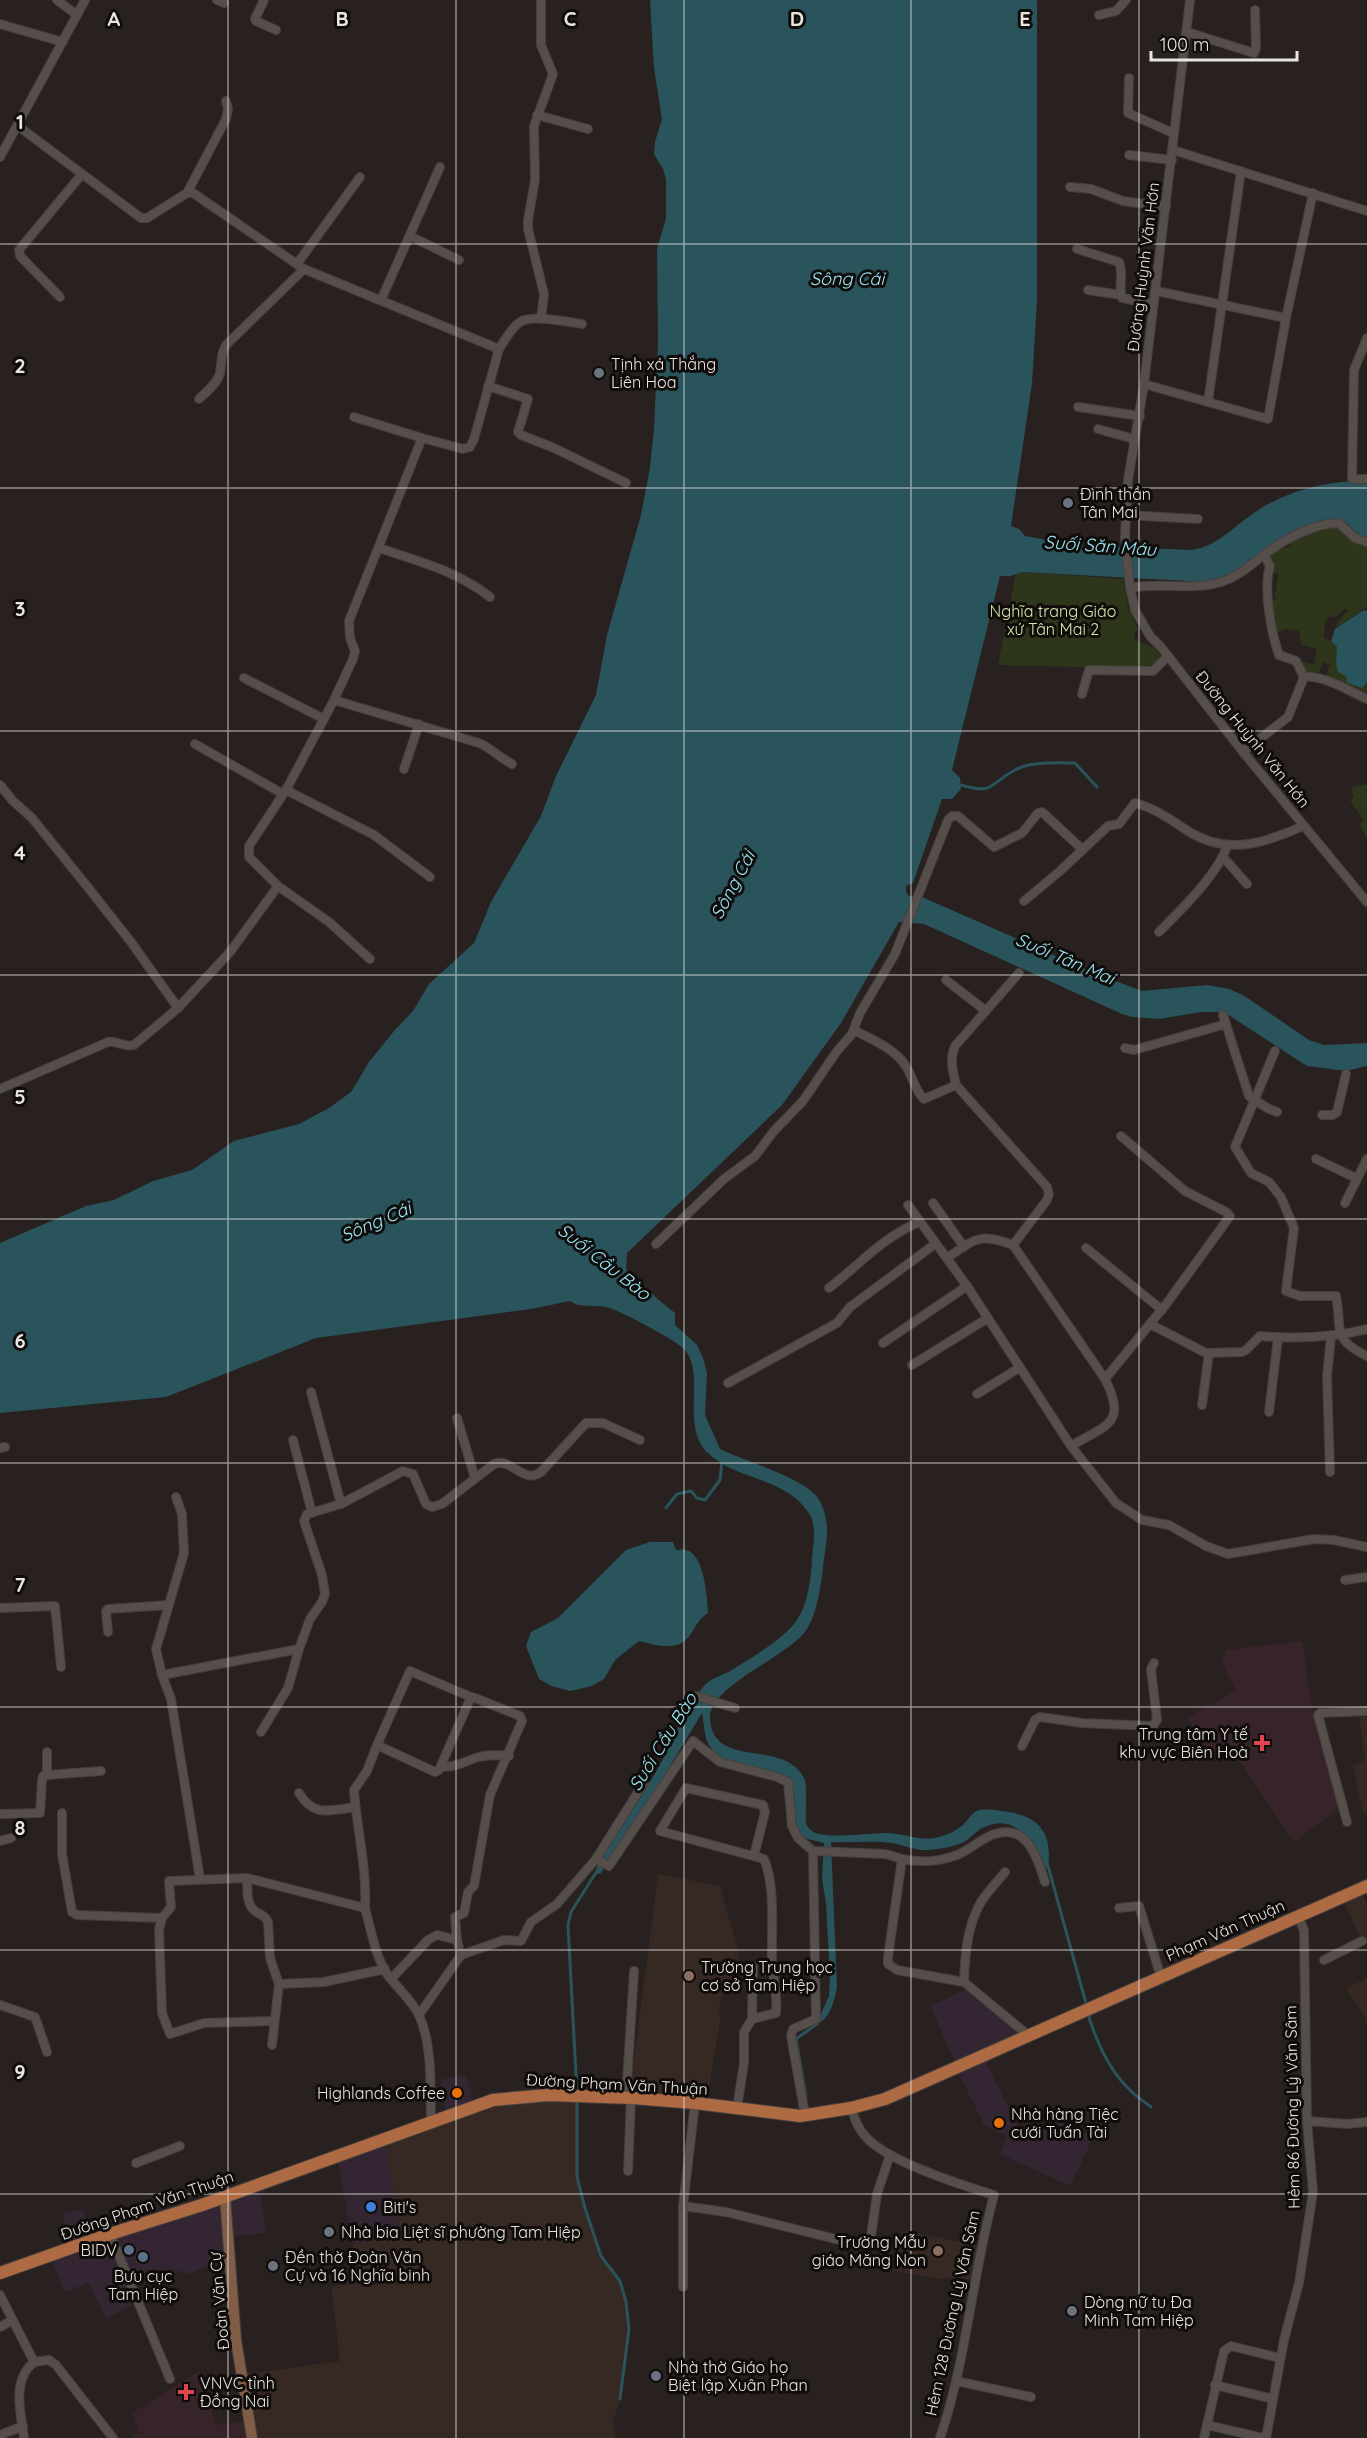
<svg xmlns="http://www.w3.org/2000/svg" width="1367" height="2438" viewBox="0 0 1367 2438" font-family="Quicksand,sans-serif">
<style>
.commercial{fill:#332531}
.built{fill:#362924}
.medical{fill:#37242a}
.green{fill:#2d351b}
.water{fill:#29545c}
.lines{fill:none;stroke-linecap:round;stroke-linejoin:round}
.stream{stroke:#29545c;stroke-width:3}
.street-casing{stroke:#453f3d;stroke-width:10}
.secondary-casing{stroke:#453f3d;stroke-width:12}
.primary-casing{stroke:#453f3d;stroke-width:14}
.street{stroke:#554e4b;stroke-width:8}
.secondary{stroke:#815c47;stroke-width:10}
.primary{stroke:#ad6a43;stroke-width:12}
.grid{fill:none;stroke:#e9e5e3;stroke-width:1.5;stroke-opacity:0.55}
.worship-dot{fill:#6b7280;stroke:#0f0c0a;stroke-width:2}
.health-dot{fill:#e0444e;stroke:#0f0c0a;stroke-width:2}
.education-dot{fill:#8d6e63;stroke:#0f0c0a;stroke-width:2}
.food-dot{fill:#e8710a;stroke:#0f0c0a;stroke-width:2}
.shop-dot{fill:#3f7fe0;stroke:#0f0c0a;stroke-width:2}
.service-dot{fill:#5c6f8a;stroke:#0f0c0a;stroke-width:2}
.labels{text-anchor:middle;stroke-width:6;stroke-linejoin:round;paint-order:stroke}
.street-label{font-size:16px;fill:#e9e5e3;stroke:#0f0c0a}
.poi-label{font-size:16px;fill:#e9e5e3;stroke:#0f0c0a;text-anchor:start}
.park-label{font-size:16px;fill:#d4e7ac;stroke:#0f0c0a}
.water-label{font-size:18px;font-style:italic;fill:#9ae8f8;stroke:#0f0c0a}
.grid-label{font-size:20px;text-anchor:middle;font-weight:bold;fill:#e9e5e3;stroke:#0f0c0a;stroke-width:6;stroke-linejoin:round;paint-order:stroke}
</style>
<rect width="100%" height="100%" fill="#28211f"/>
<!-- commercial -->
<g class="commercial">
<polygon points="967,1989 1019,2033 955,2062 930,2006"/>
<polygon points="985,2060 1023,2137 1072,2116 1091,2142 1070,2186 1000,2154 1007,2136 984,2125 958,2072"/>
<polygon points="466,2074 473,2100 446,2110 440,2080"/>
<polygon points="386,2144 401,2236 353,2244 338,2162"/>
<polygon points="260,2191 266,2233 234,2236 231,2201"/>
<polygon points="220,2205 224,2261 185,2275 181,2270 160,2283 152,2269 133,2280 116,2238"/>
<polygon points="83,2209 89,2235 70,2243 62,2214"/>
<polygon points="109,2240 136,2303 107,2319 88,2283 65,2292 52,2260"/>
</g>
<!-- built -->
<g class="built">
<polygon points="1359,1717 1367,1717 1367,1811 1363,1813 1353,1765 1365,1760"/>
<polygon points="658,1874 720,1886 740,1959 732,1960 736,1993 722,1992 718,2014 721,2015 707,2099 630,2092"/>
<polygon points="1362,1894 1367,1903 1367,1944 1364,1946 1344,1902"/>
<polygon points="1367,1978 1367,2020 1346,1989"/>
<polygon points="551,2100 577,2102 577,2177 585,2208 601,2256 620,2281 626,2302 629,2329 625,2367 620,2399 613,2422 616,2438 257,2438 247,2374 340,2361 331,2287 356,2283 358,2267 353,2244 401,2235 386,2144 495,2105"/>
<polygon points="902,2231 978,2245 971,2280 955,2277 954,2279 946,2277 945,2280 895,2271"/>
</g>
<!-- medical -->
<g class="medical">
<polygon points="1302,1641 1313,1712 1339,1808 1294,1842 1230,1747 1210,1757 1188,1718 1236,1690 1222,1663 1226,1650"/>
<polygon points="199,2371 216,2425 243,2422 246,2438 135,2438 133,2435 139,2433 132,2413"/>
</g>
<!-- green -->
<g class="green">
<polygon points="1331,527 1338,527 1353,541 1367,545 1367,607 1335,629 1338,621 1348,610 1345,609 1334,618 1330,615 1325,623 1324,638 1331,641 1337,647 1336,664 1347,676 1348,683 1362,688 1367,682 1367,694 1326,676 1330,665 1323,662 1318,674 1306,671 1305,673 1300,661 1314,664 1317,649 1301,645 1299,631 1286,629 1277,632 1271,600 1277,599 1273,593 1276,592 1278,573 1271,575 1274,566 1268,555 1281,546 1282,549 1291,546 1289,543 1306,534"/>
<polygon points="1023,572 1123,579 1128,607 1138,629 1134,634 1134,639 1156,649 1162,658 1152,669 998,665 1016,573"/>
<polygon points="1367,784 1367,839 1359,824 1363,820 1350,800 1354,797 1351,787"/>
</g>
<!-- water -->
<g class="water">
<path d="M650 0H1037V301L1032 383 1011 526 1019 529 1025 536 1074 545 1192 550C1217 546 1231 529 1251 515 1282 492 1329 479 1367 482V538C1354 535 1352 524 1341 520 1313 510 1258 563 1233 574 1225 578 1214 580 1206 582L1023 572 1010 576H1000L952 770 960 778 961 789 952 799H942L913 883 906 886V892L909 896 922 897 1092 972 1142 991 1207 985 1229 989 1243 995 1309 1040 1324 1045 1367 1043V1066L1346 1071 1307 1066 1224 1012H1201L1159 1019 1132 1017 1122 1014 924 924 899 922 841 1023 782 1105 627 1253 626 1269 660 1301 675 1313V1325L697 1345 703 1358 707 1373 705 1415 720 1449C744 1461 802 1477 817 1497 824 1505 827 1521 827 1531 827 1543 824 1556 823 1567 821 1586 817 1613 807 1629 788 1658 708 1685 710 1719 713 1770 784 1738 804 1778 808 1787 805 1813 806 1823 808 1829 812 1832 819 1834 841 1838 866 1833 888 1833 907 1834 923 1843 942 1836 949 1834 957 1830 963 1825 968 1820 972 1812 979 1810 986 1808 996 1810 1002 1811 1039 1815 1053 1832 1048 1869L1043 1867C1032 1842 1016 1811 982 1828 976 1831 971 1838 964 1842 953 1847 940 1849 928 1850 915 1851 904 1845 892 1843 872 1840 851 1843 831 1842L837 1988C833 2003 831 2018 816 2025L829 1996 830 1977 826 1903 822 1879 824 1843 800 1837 794 1827 792 1784C768 1776 717 1766 707 1741 704 1732 704 1722 702 1713L640 1816 601 1873 594 1875 598 1864C617 1833 638 1803 656 1772 671 1747 685 1705 705 1685 711 1678 724 1675 732 1670 751 1658 784 1639 797 1620 808 1604 811 1578 812 1559 813 1546 817 1527 810 1515 786 1476 738 1482 708 1453 680 1427 706 1375 685 1350 676 1340 624 1313 610 1308 597 1304 581 1309 570 1301L531 1309 316 1338 166 1397 0 1413V1243L86 1206 114 1200 153 1181 192 1170 234 1141 299 1124 329 1108 351 1092 369 1062 394 1031 413 1011 429 984 474 943 491 902 541 816 556 776 596 695 607 635 641 515 650 467 654 429 658 342 657 249 666 218V179L663 169 654 154 655 142 662 119 654 68Z"/>
<polygon points="1364,610 1367,611 1367,682 1362,688 1347,683 1346,676 1338,672 1336,664 1337,647 1331,641 1335,629"/>
<path d="M650 1542H673L676 1550C680 1550 683 1549 686 1550 705 1555 707 1598 708 1613 699 1619 697 1624 692 1632 680 1653 658 1646 639 1641L615 1660 604 1679 592 1686 570 1691 551 1686 539 1679 526 1646 531 1632 558 1618 626 1550Z"/>
</g>
<g class="lines">
<!-- stream -->
<g class="stream">
<path d="M961 785C996 795 988 784 1015 770 1031 761 1057 763 1075 763L1097 787"/>
<polyline points="666,1508 677,1494 691,1491 697,1498 705,1500 720,1480 722,1461"/>
<polyline points="1048,1866 1087,2007"/>
<path d="M1088 2014C1096 2040 1109 2070 1129 2089 1135 2096 1144 2101 1151 2107"/>
<polyline points="577,2094 568,1925 571,1912 595,1874"/>
<polyline points="806,2097 796,2039 817,2024"/>
<polyline points="577,2100 577,2177 585,2208 601,2256 620,2281 626,2302 629,2329 620,2399"/>
</g>
<!-- street casing -->
<g class="street-casing">
<g id="street">
<polyline points="57,0 77,15"/>
<polyline points="217,0 224,3"/>
<polyline points="264,0 255,19 256,21 276,30"/>
<polyline points="541,0 541,45 553,74 534,126 535,180 528,220 528,229 544,294 541,319"/>
<polyline points="1190,0 1144,384 1128,480 1126,515 1125,537 1130,588 1135,610 1150,636 1161,647 1243,752 1367,902"/>
<polyline points="1099,15 1116,11 1126,0"/>
<polyline points="0,24 63,42"/>
<polyline points="1187,32 1254,53 1256,48 1255,10"/>
<polyline points="1129,78 1128,113 1173,133"/>
<polyline points="537,115 588,129"/>
<path d="M18 126 141 218H147L187 193H193L304 269 499 349C505 340 511 328 520 322 533 314 567 322 582 324"/>
<polyline points="1173,150 1367,211"/>
<polyline points="1129,155 1172,160"/>
<polyline points="0,157 85,0"/>
<polyline points="1070,187 1091,189 1123,201 1166,207"/>
<polyline points="187,193 226,119 228,109 226,101"/>
<polyline points="410,236 459,260"/>
<path d="M1077 249 1119 262C1124 273 1118 286 1122 298L1154 304"/>
<polyline points="297,264 360,177"/>
<polyline points="1088,290 1121,295"/>
<polyline points="1156,291 1286,318"/>
<polyline points="60,297 20,256 19,250 82,174"/>
<polyline points="381,300 440,167"/>
<polyline points="1367,338 1354,370 1352,479 1367,479"/>
<polyline points="1144,384 1268,419 1286,318 1313,193"/>
<polyline points="488,386 528,399 518,432 521,435 554,448 626,483"/>
<path d="M199 399C206 392 217 384 220 373 222 363 220 355 226 345L304 269"/>
<polyline points="1208,402 1241,171"/>
<polyline points="1078,407 1140,416"/>
<polyline points="354,417 422,438"/>
<polyline points="1098,429 1134,439"/>
<polyline points="1126,515 1198,519"/>
<path d="M379 548C418 561 457 571 490 597"/>
<path d="M1264 555 1270 566C1263 589 1271 632 1279 655L1296 661 1304 677"/>
<path d="M1130 588C1161 582 1192 591 1221 582 1243 575 1256 559 1275 547 1292 535 1318 523 1339 523L1355 538 1367 542"/>
<polyline points="244,678 324,719"/>
<polyline points="1082,694 1089,670 1153,671 1168,656"/>
<path d="M334 700 479 743C491 748 500 758 512 764"/>
<polyline points="195,744 283,794"/>
<path d="M1243 752 1288 717 1304 677C1324 675 1349 691 1367 699"/>
<polyline points="404,769 419,724"/>
<path d="M0 785 13 801 32 818 90 890 131 942 178 1008 134 1045C125 1048 117 1040 108 1042L0 1089"/>
<polyline points="286,790 374,835 430,877"/>
<polyline points="1223,857 1247,884"/>
<polyline points="278,886 329,922 370,959"/>
<path d="M1024 901 1060 871 1108 826 1119 824 1135 803C1155 808 1171 820 1188 831 1227 856 1265 843 1303 826"/>
<path d="M1159 932C1180 911 1218 874 1227 846"/>
<path d="M1019 973 955 1046C949 1060 953 1071 956 1085L1047 1187 1049 1194 1047 1200 1013 1245 1105 1379C1128 1424 1106 1425 1071 1446"/>
<polyline points="946,980 986,1011"/>
<polyline points="178,1008 230,952 278,886 249,857 249,846 286,790 334,700 353,659 355,651 350,638 349,621 422,438 463,449 470,447 474,439 499,349"/>
<polyline points="1223,1015 1249,1096 1267,1108 1277,1112"/>
<path d="M854 1030C872 1040 894 1048 905 1065 913 1076 914 1090 924 1099L956 1085"/>
<polyline points="1125,1048 1134,1050 1226,1024"/>
<path d="M1275 1051 1235 1147 1251 1173 1269 1182 1281 1197 1294 1228 1286 1291 1300 1296H1336C1343 1330 1330 1338 1367 1356"/>
<polyline points="1322,1115 1333,1115 1337,1112 1346,1074"/>
<polyline points="1316,1159 1356,1178"/>
<polyline points="933,1203 964,1247"/>
<polyline points="1345,1203 1367,1159"/>
<polyline points="908,1205 967,1286 1071,1446 1116,1503 1142,1520 1169,1525 1206,1546 1228,1554 1314,1539 1334,1540 1367,1547"/>
<polyline points="656,1244 724,1179 755,1156 774,1131 803,1101 837,1051 852,1034 860,1013 895,954 948,820 952,816 958,816 994,847 1022,833 1038,813 1042,812 1082,849"/>
<polyline points="1086,1248 1162,1310"/>
<path d="M947 1258C975 1239 979 1232 1013 1245"/>
<path d="M829 1288C858 1266 885 1235 920 1222"/>
<path d="M1150 1324 1206 1353 1242 1352 1246 1350 1260 1336C1296 1339 1331 1338 1367 1329"/>
<polyline points="883,1343 967,1286"/>
<polyline points="912,1365 988,1318"/>
<polyline points="1105,1379 1167,1303 1230,1216 1226,1212 1185,1191 1121,1136"/>
<polyline points="728,1383 837,1323 850,1307 935,1244"/>
<polyline points="311,1392 341,1504"/>
<polyline points="977,1394 1019,1368"/>
<polyline points="1202,1405 1209,1353"/>
<polyline points="1269,1412 1278,1338"/>
<polyline points="457,1418 475,1478"/>
<polyline points="293,1440 312,1513"/>
<polyline points="0,1448 5,1447"/>
<polyline points="1330,1472 1327,1376 1331,1337"/>
<polyline points="176,1497 182,1514 184,1553 156,1649 162,1675 171,1699 200,1879"/>
<polyline points="1345,1580 1367,1577"/>
<polyline points="0,1608 55,1606 61,1667"/>
<polyline points="108,1632 106,1611 108,1609 169,1605"/>
<path d="M162 1675 299 1649 310 1619 322 1602 325 1594 322 1575 304 1521 307 1514 341 1504 403 1471 413 1474 426 1504 432 1507 442 1504 494 1464C512 1457 523 1485 541 1472L586 1423H603L640 1440"/>
<polyline points="696,1696 735,1708"/>
<polyline points="261,1732 288,1688 299,1649"/>
<polyline points="377,1745 410,1671 471,1697"/>
<polyline points="1022,1746 1035,1720 1040,1717 1082,1723 1153,1726 1157,1720 1151,1669 1154,1663"/>
<path d="M442 1767C459 1767 464 1761 479 1757 489 1754 499 1755 509 1756"/>
<polyline points="47,1775 101,1771"/>
<path d="M299 1793C314 1818 330 1810 355 1807"/>
<polyline points="62,1813 62,1854 72,1912 77,1915 162,1918"/>
<polyline points="0,1814 40,1813 42,1781 43,1776 47,1775 47,1752"/>
<polyline points="1347,1822 1318,1715 1320,1713 1367,1711"/>
<polyline points="0,1841 11,1838"/>
<polyline points="813,1851 886,1854 902,1859"/>
<polyline points="596,1859 609,1866 693,1741 720,1762 777,1777 788,1782 792,1826 798,1838 813,1851 816,2019 793,2029 791,2036 805,2115"/>
<path d="M247 1878C248 1890 245 1904 256 1912 262 1915 265 1916 268 1922L270 1958 279 1984"/>
<path d="M365 1908C367 1868 357 1830 354 1790L367 1771 377 1745 435 1772 439 1770 471 1697 475 1698 520 1716 522 1721 490 1795 474 1886 468 1892 464 1913 455 1917 457 1940"/>
<polyline points="1119,1908 1139,1906 1161,1977"/>
<polyline points="1324,1960 1362,1941"/>
<polyline points="391,1979 428,1940 437,1935 457,1940 461,1955"/>
<path d="M964 1982C965 1955 967 1926 981 1902 988 1891 998 1881 1005 1872"/>
<polyline points="0,2005 35,2017 47,2052"/>
<polyline points="419,2015 461,1955 504,1940 521,1941 531,1922 557,1904 596,1859 645,1781"/>
<path d="M752 2019 776 2013C778 1997 773 1979 772 1962 771 1932 776 1887 764 1859L660 1831 686 1788 763 1805 765 1812 754 1856"/>
<path d="M274 2021 204 2023 170 2034 162 2013 159 1929 162 1918 171 1907 169 1881 247 1878 365 1908C371 1929 375 1956 387 1974 397 1988 411 1999 419 2015 433 2046 430 2087 431 2121"/>
<path d="M1028 2035 964 1982 897 1970 888 1964V1957L902 1859C922 1863 938 1862 957 1855 971 1850 981 1838 995 1834 1027 1823 1038 1859 1045 1882"/>
<polyline points="272,2045 279,1984 324,1982 385,1969"/>
<polyline points="626,2098 634,1971"/>
<polyline points="737,2108 744,2063 744,2032 752,2019 753,1966"/>
<path d="M851 2108C855 2119 858 2129 866 2137 887 2161 961 2185 994 2195 972 2275 967 2359 940 2438"/>
<polyline points="1307,2121 1347,2124 1367,2122"/>
<polyline points="136,2163 180,2146"/>
<polyline points="628,2171 631,2098"/>
<polyline points="683,2206 726,2212 852,2243 878,2244"/>
<polyline points="110,2234 170,2379"/>
<polyline points="870,2243 877,2194 890,2155"/>
<polyline points="683,2287 683,2206 695,2103"/>
<polyline points="0,2295 34,2362 49,2360 56,2365 113,2438"/>
<polyline points="0,2327 11,2321"/>
<polyline points="956,2381 1031,2397"/>
<polyline points="1215,2385 1273,2399"/>
<polyline points="1207,2425 1264,2438"/>
<polyline points="0,2435 23,2426"/>
<path d="M24 2438C21 2412 11 2381 34 2362"/>
<polyline points="1204,2438 1224,2351 1231,2346 1280,2358"/>
<polyline points="1266,2438 1284,2340 1299,2283 1313,2192 1307,2121 1304,1930 1298,1916"/>
</g>
</g>
<!-- secondary casing -->
<g class="secondary-casing">
<polyline id="secondary" points="225,2197 236,2340 252,2438"/>
</g>
<!-- primary casing -->
<g class="primary-casing">
<polyline id="primary" points="0,2273 110,2234 202,2205 493,2100 548,2095 633,2098 695,2103 800,2116 851,2108 885,2099 1367,1886"/>
</g>
<!-- street -->
<use href="#street" class="street"/>
<!-- secondary -->
<use href="#secondary" class="secondary"/>
<!-- primary -->
<use href="#primary" class="primary"/>
</g>
<!-- grid -->
<path class="grid" d="M228 0V2438M456 0V2438M684 0V2438M911 0V2438M1139 0V2438M0 244H1367M0 488H1367M0 731H1367M0 975H1367M0 1219H1367M0 1463H1367M0 1707H1367M0 1950H1367M0 2194H1367"/>
<!-- markers -->
<g class="worship-dot">
<circle cx="599" cy="373" r="6"/>
<circle cx="1068" cy="503" r="6"/>
<circle cx="329" cy="2232" r="6"/>
<circle cx="273" cy="2266" r="6"/>
<circle cx="1072" cy="2311" r="6"/>
<circle cx="656" cy="2376" r="6"/>
</g>
<g class="health-dot">
<path d="M1259 1734h6v6h6v6h-6v6h-6v-6h-6v-6h6z"/>
<path d="M183 2383h6v6h6v6h-6v6h-6v-6h-6v-6h6z"/>
</g>
<g class="education-dot">
<circle cx="689" cy="1976" r="6"/>
<circle cx="938" cy="2251" r="6"/>
</g>
<g class="food-dot">
<circle cx="457" cy="2093" r="6"/>
<circle cx="999" cy="2123" r="6"/>
</g>
<circle class="shop-dot" cx="371" cy="2207" r="6"/>
<g class="service-dot">
<circle cx="129" cy="2250" r="6"/>
<circle cx="143" cy="2257" r="6"/>
</g>
<g class="labels">
<!-- street labels -->
<g class="street-label">
<text transform="translate(1143 267) rotate(-83)" y="6">Đường Huỳnh Văn Hớn</text>
<text transform="translate(1253 739) rotate(51)" y="6">Đường Huỳnh Văn Hớn</text>
<text transform="translate(1225 1930) rotate(-24)" y="6">Phạm Văn Thuận</text>
<text transform="translate(617 2084) rotate(3)" y="6">Đường Phạm Văn Thuận</text>
<text transform="translate(1292 2107) rotate(-91)" y="6">Hẻm 86 Đường Lý Văn Sâm</text>
<text transform="translate(147 2205) rotate(-19)" y="6">Đường Phạm Văn Thuận</text>
<text transform="translate(219 2301) rotate(-95)" y="6">Đoàn Văn Cự</text>
<text transform="translate(952 2313) rotate(-78)" y="6">Hẻm 128 Đường Lý Văn Sâm</text>
</g>
<!-- poi labels -->
<g class="poi-label">
<text x="611" y="370">Tịnh xá Thắng<tspan x="611" dy="18">Liên Hoa</tspan></text>
<text x="1080" y="500">Đình thần<tspan x="1080" dy="18">Tân Mai</tspan></text>
<text x="1248" y="1740" text-anchor="end">Trung tâm Y tế<tspan x="1248" dy="18">khu vực Biên Hoà</tspan></text>
<text x="701" y="1973">Trường Trung học<tspan x="701" dy="18">cơ sở Tam Hiệp</tspan></text>
<text x="445" y="2099" text-anchor="end">Highlands Coffee</text>
<text x="1011" y="2120">Nhà hàng Tiệc<tspan x="1011" dy="18">cưới Tuấn Tài</tspan></text>
<text x="383" y="2213">Biti's</text>
<text x="341" y="2238">Nhà bia Liệt sĩ phường Tam Hiệp</text>
<text x="926" y="2248" text-anchor="end">Trường Mẫu<tspan x="926" dy="18">giáo Măng Non</tspan></text>
<text x="117" y="2256" text-anchor="end">BIDV</text>
<text x="285" y="2263">Đền thờ Đoàn Văn<tspan x="285" dy="18">Cự và 16 Nghĩa binh</tspan></text>
<text x="143" y="2282" text-anchor="middle">Bưu cục<tspan x="143" dy="18">Tam Hiệp</tspan></text>
<text x="1084" y="2308">Dòng nữ tu Đa<tspan x="1084" dy="18">Minh Tam Hiệp</tspan></text>
<text x="668" y="2373">Nhà thờ Giáo họ<tspan x="668" dy="18">Biệt lập Xuân Phan</tspan></text>
<text x="200" y="2389">VNVC tỉnh<tspan x="200" dy="18">Đồng Nai</tspan></text>
</g>
<!-- park labels -->
<g class="park-label">
<text x="1053" y="617">Nghĩa trang Giáo<tspan x="1053" dy="18">xứ Tân Mai 2</tspan></text>
</g>
<!-- water labels -->
<g class="water-label">
<text x="847" y="285">Sông Cái</text>
<text transform="translate(1100 546) rotate(4)" y="6">Suối Săn Máu</text>
<text transform="translate(733 885) rotate(-62)" y="6">Sông Cái</text>
<text transform="translate(1065 959) rotate(23)" y="6">Suối Tân Mai</text>
<text transform="translate(376 1222) rotate(-23)" y="6">Sông Cái</text>
<text transform="translate(604 1262) rotate(38)" y="6">Suối Cầu Bào</text>
<text transform="translate(663 1742) rotate(-58)" y="6">Suối Cầu Bào</text>
</g>
</g>
<g class="grid-label">
<text x="114" y="26">A</text>
<text x="342" y="26">B</text>
<text x="570" y="26">C</text>
<text x="797" y="26">D</text>
<text x="1025" y="26">E</text>
<text x="20" y="129">1</text>
<text x="20" y="373">2</text>
<text x="20" y="616">3</text>
<text x="20" y="860">4</text>
<text x="20" y="1104">5</text>
<text x="20" y="1348">6</text>
<text x="20" y="1592">7</text>
<text x="20" y="1835">8</text>
<text x="20" y="2079">9</text>
</g>
<!-- scale -->
<path d="M1151 51v9h146v-9" fill="none" stroke="#e9e5e3" stroke-width="3"/>
<text x="1160" y="51" font-size="18" fill="#e9e5e3" stroke="#0f0c0a" stroke-width="4.5" paint-order="stroke">100 m</text>
</svg>
